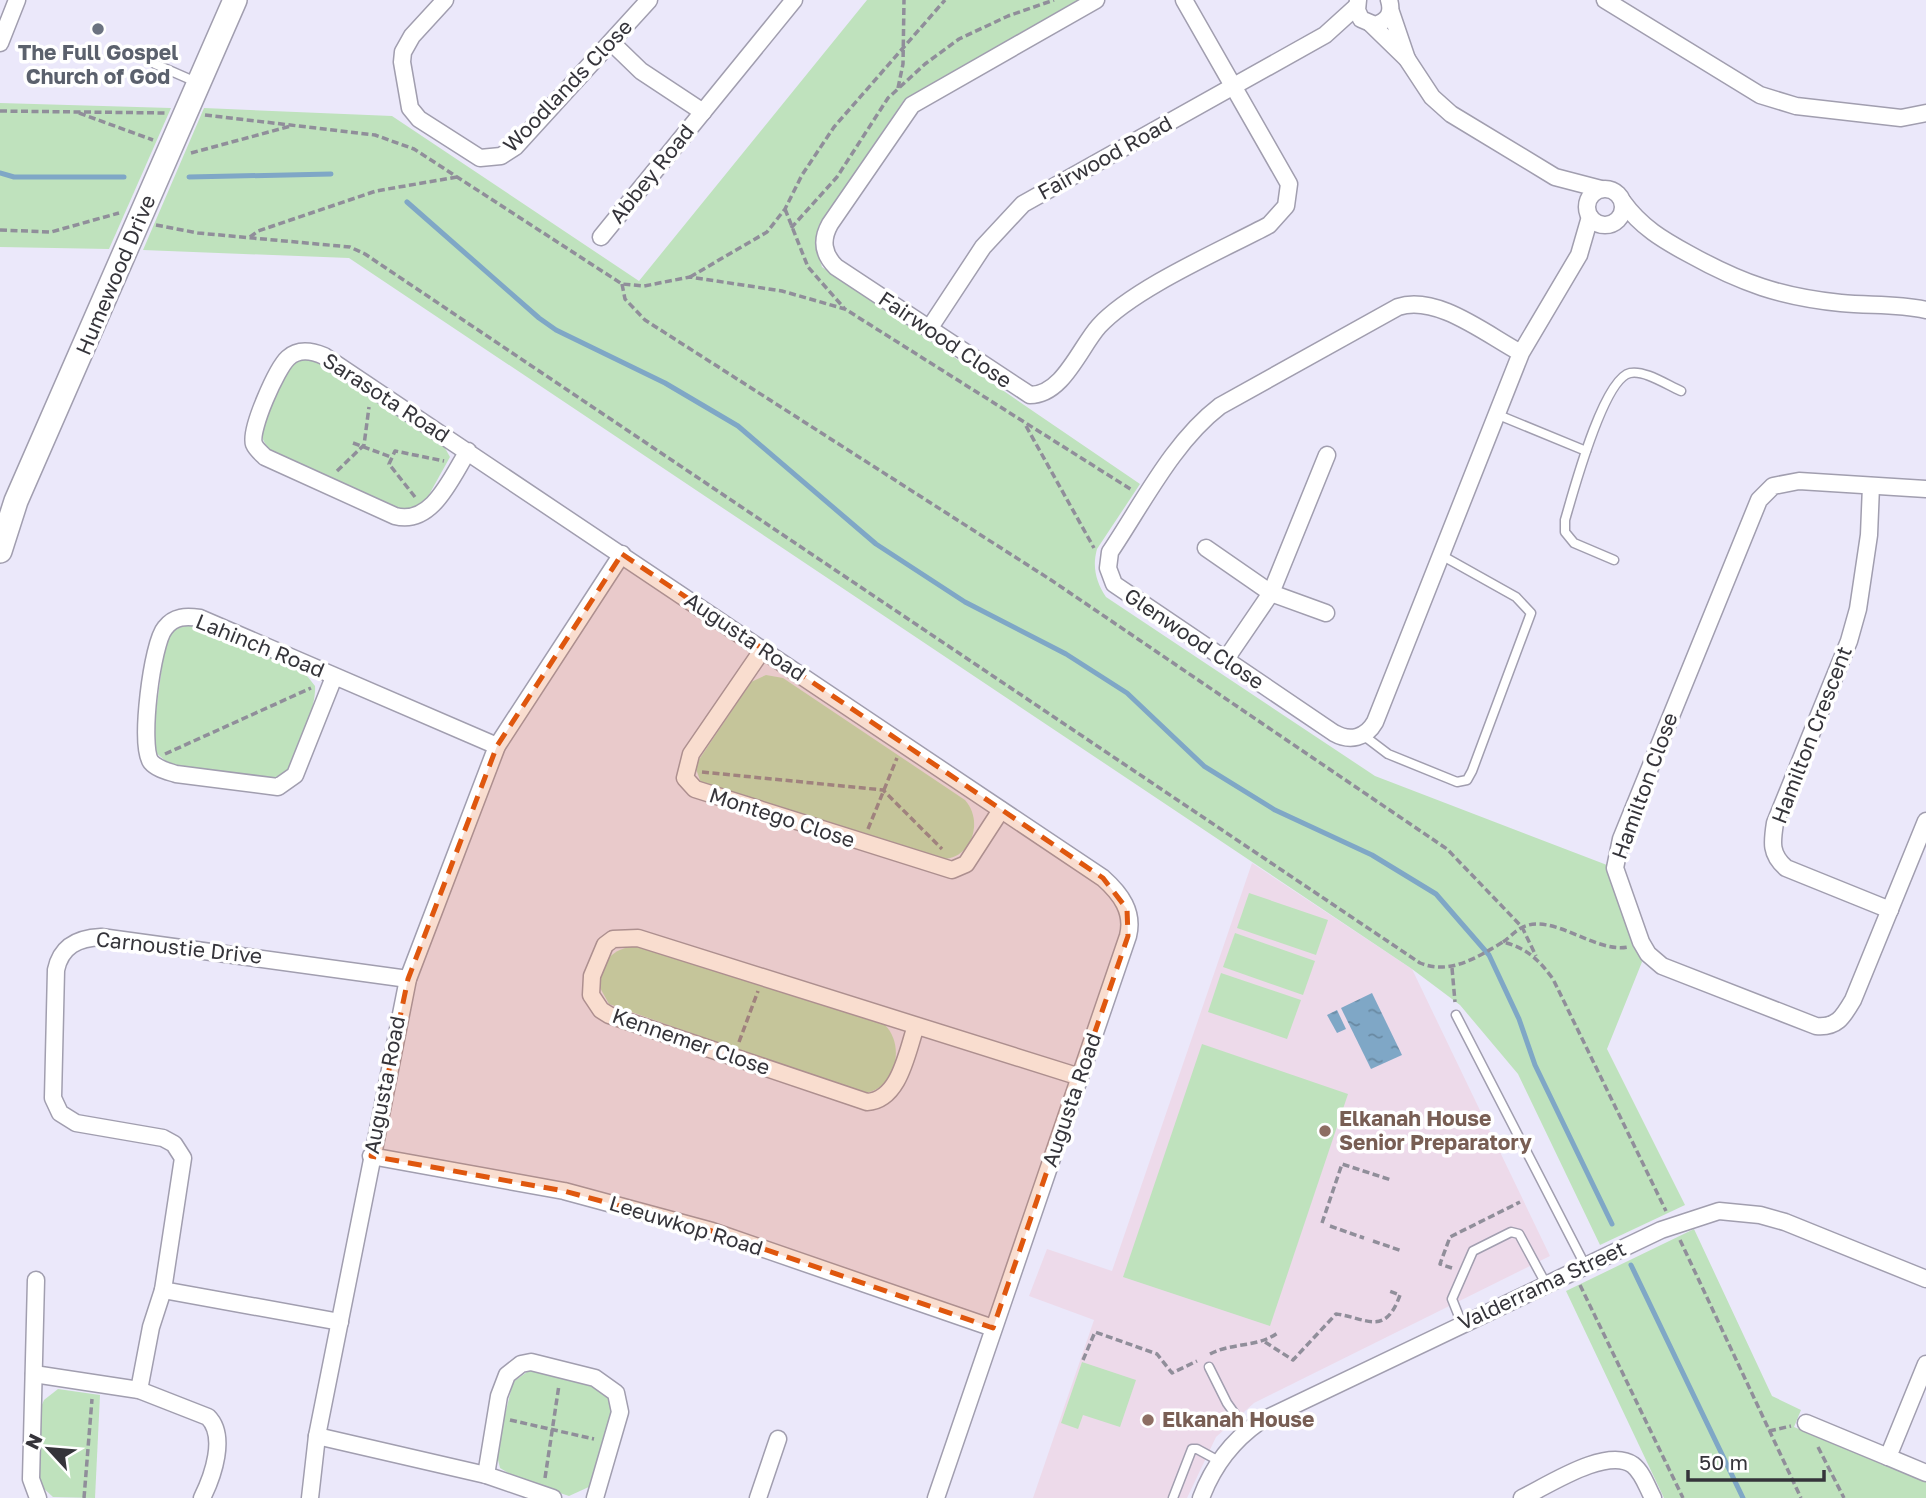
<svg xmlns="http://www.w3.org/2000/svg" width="1926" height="1498" viewBox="0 0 1926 1498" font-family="'Golos Text',sans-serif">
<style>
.education{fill:#eddaea}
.green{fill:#bfe2bd}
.water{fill:url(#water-ripples)}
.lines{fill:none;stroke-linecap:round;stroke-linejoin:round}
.stream{stroke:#7fa7c6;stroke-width:5}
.lane-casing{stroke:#a19eaf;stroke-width:11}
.street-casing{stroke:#a19eaf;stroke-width:19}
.secondary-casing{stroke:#a19eaf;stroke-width:26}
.path{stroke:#908e9a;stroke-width:3.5;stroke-dasharray:7 3.5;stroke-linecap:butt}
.lane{stroke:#fff;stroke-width:8}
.street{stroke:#fff;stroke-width:16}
.secondary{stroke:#fff;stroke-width:23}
.marked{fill:#df570e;fill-opacity:0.2;stroke:#df570e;stroke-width:5;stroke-dasharray:14 9;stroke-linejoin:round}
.worship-dot{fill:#6b7280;stroke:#fff;stroke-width:2.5}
.education-dot{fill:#8d6e63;stroke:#fff;stroke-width:2.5}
.labels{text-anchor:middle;stroke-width:7;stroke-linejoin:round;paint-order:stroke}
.worship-label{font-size:21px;font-weight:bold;fill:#5b616d;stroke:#fff}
.street-label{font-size:21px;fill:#35343a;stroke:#fff}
.education-label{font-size:21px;font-weight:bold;fill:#785e54;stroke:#fff;text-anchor:start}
</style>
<defs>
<pattern id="water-ripples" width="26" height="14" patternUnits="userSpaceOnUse" patternTransform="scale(1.75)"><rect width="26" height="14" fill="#7fa7c6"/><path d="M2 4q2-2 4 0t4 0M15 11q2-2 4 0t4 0" fill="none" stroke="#6989a2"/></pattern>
</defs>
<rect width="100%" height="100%" fill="#ebe8fa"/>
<!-- education -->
<polygon class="education" points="1252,863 1412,969 1550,1256 1254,1403 1216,1437 1187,1498 1033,1498 1094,1320 1029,1296 1047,1249 1112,1271"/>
<!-- green -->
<g class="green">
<path d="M867 0H1083L904 100 819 225 815 244 822 267 1140 484 1097 549C1092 567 1096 582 1106 597L1375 776 1607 865 1642 962 1607 1049 1685 1205 1600 1245 1518 1074 1460 1005 1412 969 349 258 143 250 204 108 392 116 639 281Z"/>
<polygon points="0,103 171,108 109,249 0,247"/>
<polygon points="308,358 320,361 440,439 450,457 421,509 402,510 273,458 260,434 285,370 293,361"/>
<path d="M193 625 304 672 315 686C317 703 297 763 284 773 280 777 275 777 269 778L169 764 154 751 152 742 165 643C170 630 179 626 193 625Z"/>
<path d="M766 675 783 678 965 800C984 821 972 860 941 859L701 783 696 769 698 761 751 682Z"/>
<polygon points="1249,893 1328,920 1316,955 1237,928"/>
<polygon points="1235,933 1315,961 1303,995 1223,967"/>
<path d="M636 946 885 1025C907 1047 894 1094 860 1093L609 1004 599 986C601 962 612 948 636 946Z"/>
<polygon points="1221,973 1301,1000 1287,1039 1208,1012"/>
<polygon points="1202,1044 1348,1094 1270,1326 1123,1277"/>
<polygon points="1694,1229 1772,1396 1801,1410 1794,1427 1926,1480 1926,1498 1664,1498 1566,1291"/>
<polygon points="1082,1362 1136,1380 1120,1427 1083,1415 1078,1429 1061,1423"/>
<polygon points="534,1367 590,1383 614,1400 616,1417 591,1486 569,1496 518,1479 500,1468 496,1452 513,1382"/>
<polygon points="58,1389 100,1395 95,1498 53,1497 40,1485 40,1409 44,1400"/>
</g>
<!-- water -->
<g class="water">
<polygon points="1372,993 1402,1055 1371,1069 1341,1008"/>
<polygon points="1337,1010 1346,1029 1337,1033 1327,1015"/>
</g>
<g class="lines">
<!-- stream -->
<g class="stream">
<polyline points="0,173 14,177 124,177"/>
<polyline points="189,177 331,174"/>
<polyline points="407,202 539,318 556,330 665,383 738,426 876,544 965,602 1066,654 1127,693 1204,766 1275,810 1372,855 1436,894 1489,955 1519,1019 1535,1065 1612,1224"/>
<polyline points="1631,1265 1743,1498"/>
</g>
<!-- lane casing -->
<g class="lane-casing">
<g id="lane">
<polyline points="155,64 196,82"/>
<polyline points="1496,414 1586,451"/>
<path d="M1614 560 1574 543 1565 532V520C1573 493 1603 379 1630 373 1645 370 1667 385 1681 391"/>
<polyline points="1363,735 1388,754 1457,782 1467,780 1472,771 1531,613 1516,597 1441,555"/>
<polyline points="1456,1015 1585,1265"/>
<polyline points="1462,1324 1452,1299 1473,1251 1511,1232 1519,1234 1546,1284"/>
<polyline points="1209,1367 1227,1403 1247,1431"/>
<polyline points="1173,1498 1192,1449 1197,1449 1219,1461"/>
</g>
</g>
<!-- street casing -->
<g class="street-casing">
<g id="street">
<polyline points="445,0 412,36 403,52 402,62 410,108 419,119 480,158 501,156 515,147 649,0"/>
<path d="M1096 0 912 105 830 224C821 240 823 254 836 267L1030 395C1063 395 1080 347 1099 326 1134 288 1222 250 1269 225L1286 206 1289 184 1184 0"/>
<path d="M1358 0 1357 10 1361 19 1375 25C1388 21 1393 13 1389 0"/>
<polyline points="1605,0 1760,95 1796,106 1901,118 1926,113"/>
<polyline points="1391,12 1407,59"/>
<polyline points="1371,24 1407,59 1432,97 1451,114 1555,177 1601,189"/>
<polyline points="611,42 641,71 703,112"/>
<polyline points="0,43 17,0"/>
<circle cx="1605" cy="207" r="18"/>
<path d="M1623 202C1641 227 1663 240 1689 254 1741 283 1781 297 1841 303 1870 306 1897 303 1926 310"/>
<polyline points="601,237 794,0"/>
<polyline points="929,329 983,247 1023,204 1325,35 1357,6"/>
<path d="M1521 353C1487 335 1437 294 1398 307L1220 406C1173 442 1143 503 1110 552L1108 568 1114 584 1334 733C1350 742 1366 738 1375 722L1521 353 1579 255 1590 217"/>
<path d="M468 451C451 478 432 526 395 516L265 457C261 453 256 449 254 444 249 430 277 368 288 358 299 348 312 351 324 356 584 530 843 704 1103 878 1121 894 1134 912 1128 936L936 1498"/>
<path d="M1871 486 1869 535 1858 609 1849 641 1775 823C1772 842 1770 854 1786 868L1890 910"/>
<path d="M1926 489 1799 481 1773 486 1759 500 1621 839 1615 868 1641 942 1648 954 1662 966 1816 1026C1837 1028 1843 1017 1853 1000L1926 821"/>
<polyline points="1206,548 1271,593 1326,613"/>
<polyline points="763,649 691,754 685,778 695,789 952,870 966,864 1001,810"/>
<polyline points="1226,659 1271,593 1327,455"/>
<path d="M334 677 295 775 278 787 176 774C167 771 157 769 151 762 139 746 152 643 165 628 174 616 186 616 200 618L497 746"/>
<path d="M916 1026C907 1051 900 1100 867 1102L609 1015 601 1010 591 995 592 976 605 945 613 939 638 938 1080 1077"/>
<polyline points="371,1156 564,1191 712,1231 993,1328"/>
<polyline points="36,1280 31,1479 38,1498"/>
<path d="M340 1322 163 1290 183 1158 174 1144 163 1138 76 1123 60 1113 53 1098 56 970C61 946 78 938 101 937L408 979"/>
<polyline points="1926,1364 1888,1457 1926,1473"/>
<path d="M34 1374 139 1390 208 1417C227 1436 213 1476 202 1498"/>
<polyline points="139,1390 151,1327 163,1290"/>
<polyline points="1806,1423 1888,1457"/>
<polyline points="317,1436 486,1475 553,1498"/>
<polyline points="486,1475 499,1396 507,1375 521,1364 531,1362 595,1378 616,1393 620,1412 595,1498"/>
<polyline points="310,1498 317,1436 408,979 497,746 622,554"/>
<polyline points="758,1498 778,1439"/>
<path d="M1201 1498C1213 1466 1232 1441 1259 1422L1661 1230 1719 1211 1760 1215 1785 1222 1926 1279"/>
<path d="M1522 1498C1547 1486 1607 1446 1633 1465 1643 1473 1647 1487 1653 1498"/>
</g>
</g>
<!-- secondary casing -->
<g class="secondary-casing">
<polyline id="secondary" points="0,551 16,501 235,0"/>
</g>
<!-- path -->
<g class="path">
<polyline points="898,88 903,64 904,0"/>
<polyline points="0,111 165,113"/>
<polyline points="79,113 153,140"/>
<polyline points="205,115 375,135 414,149 622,284 644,286 690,277 782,291 845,309 1132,490"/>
<polyline points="191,153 291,126"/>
<polyline points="785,209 808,267 844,308"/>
<path d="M156 225 198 233 350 247 365 254 1420 963C1450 975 1476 958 1503 942 1527 948 1539 960 1553 979L1666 1211"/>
<polyline points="791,228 837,177 888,98 925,64 959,39 1008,16 1054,0"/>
<polyline points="0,230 51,232 119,213"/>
<polyline points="250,237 258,231 376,191 457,177"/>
<polyline points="690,277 767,232 785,209 802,175 834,127 945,0"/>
<polyline points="622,284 625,299 645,320 1051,580 1447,849 1522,927 1536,956"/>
<polyline points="1026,426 1094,548"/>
<polyline points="353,443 391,457"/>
<polyline points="337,471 364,445 369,407"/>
<polyline points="415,497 389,464 395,451 444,461"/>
<polyline points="165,754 311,688"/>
<polyline points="702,772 883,790 942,849"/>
<polyline points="868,829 897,758"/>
<path d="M1503 942C1509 938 1514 932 1521 928 1551 911 1596 954 1628 947"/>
<polyline points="1452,968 1455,1002"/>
<polyline points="739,1042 758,991"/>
<polyline points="1322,1223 1342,1164 1391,1180"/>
<polyline points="1330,1226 1364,1238"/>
<polyline points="1680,1240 1801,1498"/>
<polyline points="1373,1241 1402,1251"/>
<polyline points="1452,1268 1440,1264 1450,1237 1520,1202"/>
<polyline points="1580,1285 1683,1498"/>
<path d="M1265 1342 1293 1360 1336 1314C1367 1318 1385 1337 1400 1295L1389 1291"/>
<path d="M1210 1354C1233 1342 1258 1348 1279 1332"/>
<polyline points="1083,1360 1095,1332 1157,1354 1172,1373 1197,1361"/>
<polyline points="510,1420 594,1439"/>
<polyline points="1769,1431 1791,1426"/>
<polyline points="1818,1447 1844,1498"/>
<polyline points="545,1478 559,1385"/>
<polyline points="84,1498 92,1399"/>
</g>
<!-- lane -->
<use href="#lane" class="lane"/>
<!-- street -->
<use href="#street" class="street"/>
<!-- secondary -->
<use href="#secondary" class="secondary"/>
</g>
<!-- marked area -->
<path class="marked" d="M622 554 1103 878 1127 909 1128 936 993 1328 712 1231 564 1191 371 1156 408 979 497 746Z"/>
<!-- markers -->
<circle class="worship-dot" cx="98" cy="29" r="7"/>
<g class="education-dot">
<circle cx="1325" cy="1131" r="7"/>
<circle cx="1148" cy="1420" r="7"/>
</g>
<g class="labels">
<!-- worship labels -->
<g class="worship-label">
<text x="98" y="60">The Full Gospel<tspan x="98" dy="24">Church of God</tspan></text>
</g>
<!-- street labels -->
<g class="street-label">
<text transform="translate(568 86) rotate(-46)" y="7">Woodlands Close</text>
<text transform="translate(1105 158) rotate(-29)" y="7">Fairwood Road</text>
<text transform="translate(652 174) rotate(-51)" y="7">Abbey Road</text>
<text transform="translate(116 275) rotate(-67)" y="7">Humewood Drive</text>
<text transform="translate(945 340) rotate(34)" y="7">Fairwood Close</text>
<text transform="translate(386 398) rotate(33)" y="7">Sarasota Road</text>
<text transform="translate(745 637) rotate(34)" y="7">Augusta Road</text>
<text transform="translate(1194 639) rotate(34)" y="7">Glenwood Close</text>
<text transform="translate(260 646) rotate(22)" y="7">Lahinch Road</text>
<text transform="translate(1812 735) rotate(-69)" y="7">Hamilton Crescent</text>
<text transform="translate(1645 786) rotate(-70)" y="7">Hamilton Close</text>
<text transform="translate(782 818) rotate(18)" y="7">Montego Close</text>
<text transform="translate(179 948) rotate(6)" y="7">Carnoustie Drive</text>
<text transform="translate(691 1042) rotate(19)" y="7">Kennemer Close</text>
<text transform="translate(385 1085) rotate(-79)" y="7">Augusta Road</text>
<text transform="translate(1072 1100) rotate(-71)" y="7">Augusta Road</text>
<text transform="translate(686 1226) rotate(17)" y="7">Leeuwkop Road</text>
<text transform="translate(1542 1286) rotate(-25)" y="7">Valderrama Street</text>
</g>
<!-- education labels -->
<g class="education-label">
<text x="1339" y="1126">Elkanah House<tspan x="1339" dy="24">Senior Preparatory</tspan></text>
<text x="1162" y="1427">Elkanah House</text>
</g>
</g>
<!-- north arrow -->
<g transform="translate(49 1449) rotate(296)" stroke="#ffffff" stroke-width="5" paint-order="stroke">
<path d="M0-5L12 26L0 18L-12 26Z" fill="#35343a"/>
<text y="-10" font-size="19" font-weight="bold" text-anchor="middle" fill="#35343a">N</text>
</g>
<!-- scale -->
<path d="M1688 1470v10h136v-10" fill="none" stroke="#35343a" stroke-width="3.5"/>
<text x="1699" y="1470" font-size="21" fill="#35343a" stroke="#ffffff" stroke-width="5" paint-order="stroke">50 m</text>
</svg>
